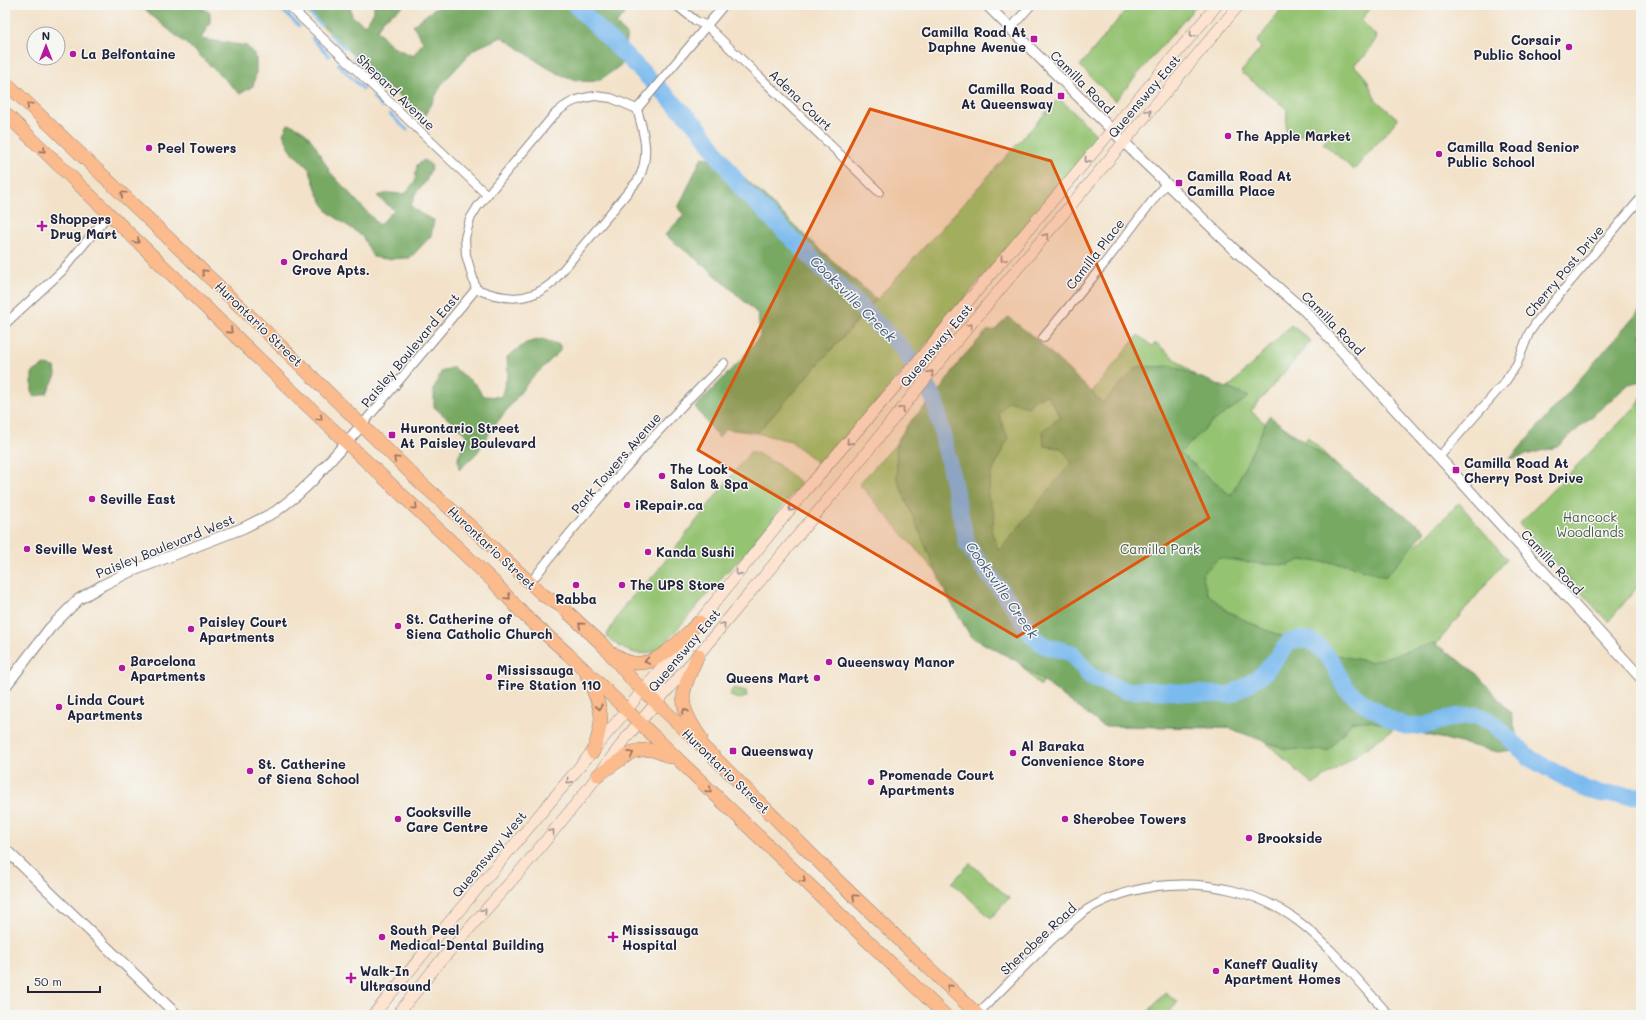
<svg xmlns="http://www.w3.org/2000/svg" width="1646" height="1020" viewBox="0 0 1646 1020" font-family="Mali,sans-serif">
<style>
.green{fill:#94c371;stroke:#5b7256}
.forest{fill:#77a963;stroke:#4c664f;fill-rule:evenodd}
.lines{fill:none;stroke-linecap:round;stroke-linejoin:round}
.stream{stroke:#7abaef;stroke-width:3}
.river{stroke:#7abaef;stroke-width:17}
.minor-casing{stroke:#8a8282;stroke-width:10}
.tertiary-casing{stroke:#8a8282;stroke-width:12}
.secondary-casing{stroke:#8a8282;stroke-width:12}
.primary-casing{stroke:#8a8282;stroke-width:14}
.minor{stroke:#fff;stroke-width:8}
.tertiary{stroke:#fff;stroke-width:10}
.secondary{stroke:#fde4d1;stroke-width:11}
.primary{stroke:#fbbb8c;stroke-width:13}
.oneway{stroke:#9a8d8e}
.oneway2{stroke:#8e6e64}
.marked{fill:#de560e;fill-opacity:0.2;stroke:#de560e;stroke-width:3;stroke-linejoin:round}
.poi-dot{fill:#b5179e;stroke:#f6f6f2;stroke-width:1.5}
.labels{text-anchor:middle;stroke-width:3;stroke-linejoin:round;paint-order:stroke}
.poi-label{font-size:13px;font-weight:bold;fill:#22223b;stroke:#f6f6f2;text-anchor:start}
.street-label{font-size:13px;fill:#22223b;stroke:#f6f6f2}
.park-label{font-size:13px;fill:#4a5a4e;stroke:#f6f6f2}
.water-label{font-size:14px;font-style:italic;fill:#41577a;stroke:#f6f6f2}
</style>
<rect width="100%" height="100%" fill="#f6f6f2"/>
<filter id="ink" filterUnits="userSpaceOnUse"><feTurbulence type="fractalNoise" baseFrequency=".025" numOctaves="2"/><feDisplacementMap in="SourceGraphic" scale="8" xChannelSelector="R" yChannelSelector="G"/><feConvolveMatrix kernelMatrix="1 2 1 2 8 2 1 2 1" color-interpolation-filters="sRGB"/></filter>
<filter id="wash" filterUnits="userSpaceOnUse"><feTurbulence type="fractalNoise" baseFrequency=".012" numOctaves="4" result="noise"/><feDisplacementMap in="SourceGraphic" scale="16" xChannelSelector="R" yChannelSelector="G"/><feGaussianBlur stdDeviation="0.9" result="paint"/><feColorMatrix in="noise" values="0 0 0 0 0 0 0 0 0 0 0 0 0 0 0 0 0 1.4 0 .05"/><feComposite in="paint" operator="in"/></filter>
<g filter="url(#wash)">
<rect width="100%" height="100%" fill="#f3e2c9"/>
<!-- green -->
<g class="green">
<polygon points="1130,5 1197,5 1115,101 1080,66"/>
<polygon points="1284,5 1367,5 1371,8 1361,20 1377,37 1366,55 1354,65 1366,78 1376,100 1398,119 1354,170 1323,143 1336,128 1292,137 1286,131 1287,109 1241,72 1261,48 1257,42"/>
<polygon points="1059,98 1100,138 822,467 791,441 756,433"/>
<polygon points="1008,324 1091,393 1138,335 1152,346 1156,343 1220,396 1291,325 1311,341 1251,411 1296,451 1308,437 1417,545 1459,503 1507,559 1424,659 1453,688 1313,785 1251,729 1116,726 1051,671 1040,686 935,571 859,484"/>
<polygon points="1641,397 1641,583 1608,622 1519,524 1639,403"/>
<path d="M750 452H756L768 460 776 463 801 483 747 552 724 575 661 648C638 660 624 651 606 636L626 603 655 574Z"/>
<path d="M734 688 746 691 747 696C741 700 736 699 731 696V691Z"/>
<polygon points="970,863 1009,898 991,918 952,883"/>
<polygon points="1165,992 1178,1002 1167,1015 1146,1015"/>
</g>
<!-- forest -->
<g class="forest">
<polygon points="140,5 199,5 210,13 210,22 201,39 247,46 256,57 256,73 253,86 240,94 194,50 164,26"/>
<path d="M301 5H350L352 16 365 25 374 12V5H405L384 19 377 30 393 47 413 56 423 42 413 25 434 9 452 5H624L625 14 616 24 627 34 621 65C614 70 603 79 595 81 563 86 528 53 502 37L474 49 441 85 426 115 383 84Z"/>
<polygon points="288,124 295,126 305,132 315,145 330,172 379,225 394,210 377,196 389,193 405,194 415,181 417,165 424,160 432,166 426,181 415,194 411,206 421,214 434,220 431,236 410,258 386,259 373,257 362,236 328,212 318,194 309,169 292,152 283,134"/>
<polygon points="702,157 728,162 814,244 876,299 757,433 725,429 719,438 695,407 739,362 760,336 758,314 709,269 665,235 684,215 678,208"/>
<polygon points="1641,309 1641,381 1629,384 1557,447 1510,459"/>
<path d="M1008 317 1035 338 1103 403 1137 367 1172 366 1249 397 1212 422 1180 453 1231 496 1269 416 1426 531 1385 577 1347 564 1301 560 1288 565 1261 564 1219 558 1202 574 1207 593 1227 611 1261 628 1323 652 1370 662 1434 643 1475 672 1511 713 1520 749 1498 752 1370 721H1353L1328 751 1285 749 1226 727 1103 726 1015 660 971 637 945 592 897 479 896 443 908 424 941 389 961 359 987 331 995 330ZM1047 395 1061 417 1043 430 1044 446 1061 448 1072 462 999 551 991 530 995 515 988 497 991 475 1008 438 998 413 1009 401 1028 407 1035 399Z"/>
<polygon points="542,339 560,345 560,351 530,380 492,429 477,453 459,470 458,458 467,435 434,407 434,388 441,372 453,367 476,385 483,396 501,397 508,374 507,357 526,343"/>
<polygon points="44,365 55,367 56,375 47,393 34,397 32,392 32,373"/>
</g>
<g class="lines">
<!-- stream -->
<g class="stream">
<polyline points="277,5 299,26"/>
<polyline points="301,5 321,25"/>
<polyline points="330,34 346,49"/>
<polyline points="312,38 329,56"/>
<polyline points="354,57 357,61"/>
<polyline points="338,64 363,89"/>
<polyline points="365,68 384,87"/>
<polyline points="373,97 382,107"/>
<polyline points="390,114 407,130"/>
</g>
<!-- river -->
<polyline class="river" points="575,5 699,128 742,189 904,350 935,401 967,544 976,558 1014,607 1033,637 1045,646 1072,653 1090,676 1125,691 1144,690 1229,695 1246,686 1265,672 1289,642 1299,639 1310,640 1320,648 1332,662 1346,689 1365,704 1390,719 1408,727 1427,725 1454,717 1476,715 1491,721 1531,759 1587,790 1603,794 1641,796"/>
</g>
</g>
<g filter="url(#ink)">
<g class="lines">
<!-- minor casing -->
<g class="minor-casing">
<g id="minor">
<polyline points="288,5 487,195"/>
<polyline points="676,5 696,21 707,26 879,192"/>
<polyline points="1010,29 1031,5"/>
<path d="M595 96 611 98 637 109C644 133 651 156 638 180L552 283C528 303 504 300 476 289L466 255 465 238 470 219 478 206 554 115C568 102 576 99 595 96Z"/>
<polyline points="637,109 724,5"/>
<polyline points="5,324 62,271 109,214"/>
<polyline points="1043,338 1104,264 1166,183"/>
<polyline points="361,426 476,289"/>
<polyline points="1439,457 1505,382 1517,364 1529,333 1538,320 1641,198"/>
<path d="M530 583C590 506 655 432 724 363"/>
<path d="M976 1015C1011 982 1043 944 1081 914 1102 898 1132 890 1157 886 1207 880 1258 891 1298 921 1331 946 1361 984 1389 1015"/>
</g>
</g>
<!-- tertiary casing -->
<g class="tertiary-casing">
<g id="tertiary">
<polyline points="987,5 1139,157 1197,213 1237,252 1306,312 1641,678"/>
<polyline points="5,687 50,628 79,599 103,585 127,573 243,528 275,512 297,495 312,481 361,426"/>
<polyline points="5,849 177,1015"/>
</g>
</g>
<!-- secondary casing -->
<g class="secondary-casing">
<g id="secondary">
<polyline points="694,628 805,491 928,349 1217,5"/>
<path d="M373 1015C398 986 422 955 446 926 524 833 603 740 679 646"/>
<polyline points="397,1015 438,964 528,862 583,795 630,733 698,655 845,479 944,356 1239,5"/>
</g>
</g>
<!-- primary casing -->
<g class="primary-casing">
<g id="primary">
<polyline points="5,82 254,320 423,485 469,525 543,595 561,606 602,644 634,682 713,756 838,881 978,1015"/>
<polyline points="5,113 292,391 493,581 524,615 568,654 945,1015"/>
<path d="M614 654C648 681 676 643 699 622"/>
<path d="M698 655C681 695 675 700 701 738"/>
<path d="M587 676C602 711 606 715 593 752"/>
<path d="M598 775 632 752C648 748 655 749 669 757"/>
</g>
</g>
<!-- minor -->
<use href="#minor" class="minor"/>
<!-- tertiary -->
<use href="#tertiary" class="tertiary"/>
<!-- secondary -->
<use href="#secondary" class="secondary"/>
<!-- primary -->
<use href="#primary" class="primary"/>
</g>
<!-- one-way arrows -->
<defs><path id="oneway-chevron" d="M-2-3.5L2.5 0L-2 3.5" fill="none" stroke-width="1.6" stroke-linecap="round" stroke-linejoin="round"/></defs>
<g class="oneway">
<use href="#oneway-chevron" transform="translate(1192 35) rotate(130)"/>
<use href="#oneway-chevron" transform="translate(1149 112) rotate(-50)"/>
<use href="#oneway-chevron" transform="translate(1087 160) rotate(130)"/>
<use href="#oneway-chevron" transform="translate(1046 236) rotate(-50)"/>
<use href="#oneway-chevron" transform="translate(1003 259) rotate(130)"/>
<use href="#oneway-chevron" transform="translate(970 326) rotate(-50)"/>
<use href="#oneway-chevron" transform="translate(931 373) rotate(-51)"/>
<use href="#oneway-chevron" transform="translate(902 409) rotate(-51)"/>
<use href="#oneway-chevron" transform="translate(849 442) rotate(131)"/>
<use href="#oneway-chevron" transform="translate(791 509) rotate(129)"/>
<use href="#oneway-chevron" transform="translate(738 573) rotate(129)"/>
<use href="#oneway-chevron" transform="translate(723 625) rotate(-50)"/>
<use href="#oneway-chevron" transform="translate(569 781) rotate(130)"/>
<use href="#oneway-chevron" transform="translate(552 832) rotate(-50)"/>
<use href="#oneway-chevron" transform="translate(484 911) rotate(-49)"/>
</g>
<g class="oneway2">
<use href="#oneway-chevron" transform="translate(29 105) rotate(-137)"/>
<use href="#oneway-chevron" transform="translate(43 150) rotate(44)"/>
<use href="#oneway-chevron" transform="translate(123 194) rotate(-137)"/>
<use href="#oneway-chevron" transform="translate(137 241) rotate(44)"/>
<use href="#oneway-chevron" transform="translate(204 272) rotate(-136)"/>
<use href="#oneway-chevron" transform="translate(230 331) rotate(44)"/>
<use href="#oneway-chevron" transform="translate(320 418) rotate(43)"/>
<use href="#oneway-chevron" transform="translate(396 459) rotate(-137)"/>
<use href="#oneway-chevron" transform="translate(415 507) rotate(44)"/>
<use href="#oneway-chevron" transform="translate(508 597) rotate(47)"/>
<use href="#oneway-chevron" transform="translate(581 625) rotate(-138)"/>
<use href="#oneway-chevron" transform="translate(647 661) rotate(170)"/>
<use href="#oneway-chevron" transform="translate(599 707) rotate(75)"/>
<use href="#oneway-chevron" transform="translate(685 711) rotate(-109)"/>
<use href="#oneway-chevron" transform="translate(631 754) rotate(-28)"/>
<use href="#oneway-chevron" transform="translate(709 790) rotate(44)"/>
<use href="#oneway-chevron" transform="translate(803 880) rotate(43)"/>
<use href="#oneway-chevron" transform="translate(855 897) rotate(-137)"/>
<use href="#oneway-chevron" transform="translate(949 987) rotate(-136)"/>
</g>
</g>
<!-- marked area -->
<path class="marked" d="M870 109 1051 161 1209 518 1017 637 698 450Z"/>
<!-- markers -->
<g class="poi-dot">
<rect x="1030" y="35" width="8" height="8" rx="2"/>
<circle cx="1569" cy="47" r="4"/>
<circle cx="73" cy="54" r="4"/>
<rect x="1057" y="92" width="8" height="8" rx="2"/>
<circle cx="1228" cy="136" r="4"/>
<circle cx="149" cy="148" r="4"/>
<circle cx="1439" cy="154" r="4"/>
<rect x="1175" y="179" width="8" height="8" rx="2"/>
<path d="M40 220h4v4h4v4h-4v4h-4v-4h-4v-4h4z"/>
<circle cx="284" cy="262" r="4"/>
<rect x="388" y="431" width="8" height="8" rx="2"/>
<rect x="1452" y="466" width="8" height="8" rx="2"/>
<circle cx="662" cy="476" r="4"/>
<circle cx="92" cy="499" r="4"/>
<circle cx="627" cy="505" r="4"/>
<circle cx="27" cy="549" r="4"/>
<circle cx="648" cy="552" r="4"/>
<circle cx="576" cy="585" r="4"/>
<circle cx="622" cy="585" r="4"/>
<circle cx="398" cy="626" r="4"/>
<circle cx="191" cy="629" r="4"/>
<circle cx="829" cy="662" r="4"/>
<circle cx="122" cy="668" r="4"/>
<circle cx="489" cy="677" r="4"/>
<circle cx="817" cy="678" r="4"/>
<circle cx="59" cy="707" r="4"/>
<rect x="729" y="747" width="8" height="8" rx="2"/>
<circle cx="1013" cy="753" r="4"/>
<circle cx="250" cy="771" r="4"/>
<circle cx="871" cy="782" r="4"/>
<circle cx="398" cy="819" r="4"/>
<circle cx="1065" cy="819" r="4"/>
<circle cx="1249" cy="838" r="4"/>
<circle cx="382" cy="937" r="4"/>
<path d="M611 931h4v4h4v4h-4v4h-4v-4h-4v-4h4z"/>
<circle cx="1216" cy="971" r="4"/>
<path d="M349 972h4v4h4v4h-4v4h-4v-4h-4v-4h4z"/>
</g>
<g class="labels">
<!-- poi labels -->
<g class="poi-label">
<text x="1026" y="37" text-anchor="end">Camilla Road At<tspan x="1026" dy="15">Daphne Avenue</tspan></text>
<text x="1561" y="45" text-anchor="end">Corsair<tspan x="1561" dy="15">Public School</tspan></text>
<text x="81" y="59">La Belfontaine</text>
<text x="1053" y="94" text-anchor="end">Camilla Road<tspan x="1053" dy="15">At Queensway</tspan></text>
<text x="1236" y="141">The Apple Market</text>
<text x="1447" y="152">Camilla Road Senior<tspan x="1447" dy="15">Public School</tspan></text>
<text x="157" y="153">Peel Towers</text>
<text x="1187" y="181">Camilla Road At<tspan x="1187" dy="15">Camilla Place</tspan></text>
<text x="50" y="224">Shoppers<tspan x="50" dy="15">Drug Mart</tspan></text>
<text x="292" y="260">Orchard<tspan x="292" dy="15">Grove Apts.</tspan></text>
<text x="400" y="433">Hurontario Street<tspan x="400" dy="15">At Paisley Boulevard</tspan></text>
<text x="1464" y="468">Camilla Road At<tspan x="1464" dy="15">Cherry Post Drive</tspan></text>
<text x="670" y="474">The Look<tspan x="670" dy="15">Salon &amp; Spa</tspan></text>
<text x="100" y="504">Seville East</text>
<text x="635" y="510">iRepair.ca</text>
<text x="35" y="554">Seville West</text>
<text x="656" y="557">Kanda Sushi</text>
<text x="630" y="590">The UPS Store</text>
<text x="576" y="604" text-anchor="middle">Rabba</text>
<text x="406" y="624">St. Catherine of<tspan x="406" dy="15">Siena Catholic Church</tspan></text>
<text x="199" y="627">Paisley Court<tspan x="199" dy="15">Apartments</tspan></text>
<text x="130" y="666">Barcelona<tspan x="130" dy="15">Apartments</tspan></text>
<text x="837" y="667">Queensway Manor</text>
<text x="497" y="675">Mississauga<tspan x="497" dy="15">Fire Station 110</tspan></text>
<text x="809" y="683" text-anchor="end">Queens Mart</text>
<text x="67" y="705">Linda Court<tspan x="67" dy="15">Apartments</tspan></text>
<text x="1021" y="751">Al Baraka<tspan x="1021" dy="15">Convenience Store</tspan></text>
<text x="741" y="756">Queensway</text>
<text x="258" y="769">St. Catherine<tspan x="258" dy="15">of Siena School</tspan></text>
<text x="879" y="780">Promenade Court<tspan x="879" dy="15">Apartments</tspan></text>
<text x="406" y="817">Cooksville<tspan x="406" dy="15">Care Centre</tspan></text>
<text x="1073" y="824">Sherobee Towers</text>
<text x="1257" y="843">Brookside</text>
<text x="390" y="935">South Peel<tspan x="390" dy="15">Medical-Dental Building</tspan></text>
<text x="622" y="935">Mississauga<tspan x="622" dy="15">Hospital</tspan></text>
<text x="1224" y="969">Kaneff Quality<tspan x="1224" dy="15">Apartment Homes</tspan></text>
<text x="360" y="976">Walk-In<tspan x="360" dy="15">Ultrasound</tspan></text>
</g>
<!-- street labels -->
<g class="street-label">
<text transform="translate(1082 82) rotate(45)" y="5">Camilla Road</text>
<text transform="translate(396 92) rotate(44)" y="5">Shepard Avenue</text>
<text transform="translate(1144 96) rotate(-50)" y="5">Queensway East</text>
<text transform="translate(801 100) rotate(44)" y="5">Adena Court</text>
<text transform="translate(1095 254) rotate(-52)" y="5">Camilla Place</text>
<text transform="translate(1564 271) rotate(-50)" y="5">Cherry Post Drive</text>
<text transform="translate(1333 323) rotate(46)" y="5">Camilla Road</text>
<text transform="translate(259 324) rotate(44)" y="5">Hurontario Street</text>
<text transform="translate(936 345) rotate(-50)" y="5">Queensway East</text>
<text transform="translate(410 350) rotate(-50)" y="5">Paisley Boulevard East</text>
<text transform="translate(616 463) rotate(-49)" y="5">Park Towers Avenue</text>
<text transform="translate(165 546) rotate(-22)" y="5">Paisley Boulevard West</text>
<text transform="translate(492 548) rotate(43)" y="5">Hurontario Street</text>
<text transform="translate(1552 562) rotate(47)" y="5">Camilla Road</text>
<text transform="translate(684 650) rotate(-50)" y="5">Queensway East</text>
<text transform="translate(726 771) rotate(44)" y="5">Hurontario Street</text>
<text transform="translate(489 854) rotate(-50)" y="5">Queensway West</text>
<text transform="translate(1038 939) rotate(-43)" y="5">Sherobee Road</text>
</g>
<!-- park labels -->
<g class="park-label">
<text x="1590" y="522">Hancock<tspan x="1590" dy="15">Woodlands</tspan></text>
<text x="1160" y="554">Camilla Park</text>
</g>
<!-- water labels -->
<g class="water-label">
<text transform="translate(853 299) rotate(45)" y="5">Cooksville Creek</text>
<text transform="translate(1002 590) rotate(55)" y="5">Cooksville Creek</text>
</g>
</g>
<!-- margin -->
<rect width="1646" height="1020" fill="none" stroke="#f6f6f2" stroke-width="20"/>
<!-- north arrow -->
<g transform="translate(46 46)"><circle r="19" fill="#f6f6f2" stroke="#a1a1a9"/>
<path d="M0-3L7 15L0 10L-7 15Z" fill="#b5179e"/>
<text y="-6" font-size="11" font-weight="bold" text-anchor="middle" fill="#22223b">N</text>
</g>
<!-- scale -->
<path d="M28 986v6h72v-6" fill="none" stroke="#22223b" stroke-width="2"/>
<text x="34" y="986" font-size="12" fill="#22223b" stroke="#f6f6f2" stroke-width="3" paint-order="stroke">50 m</text>
</svg>
